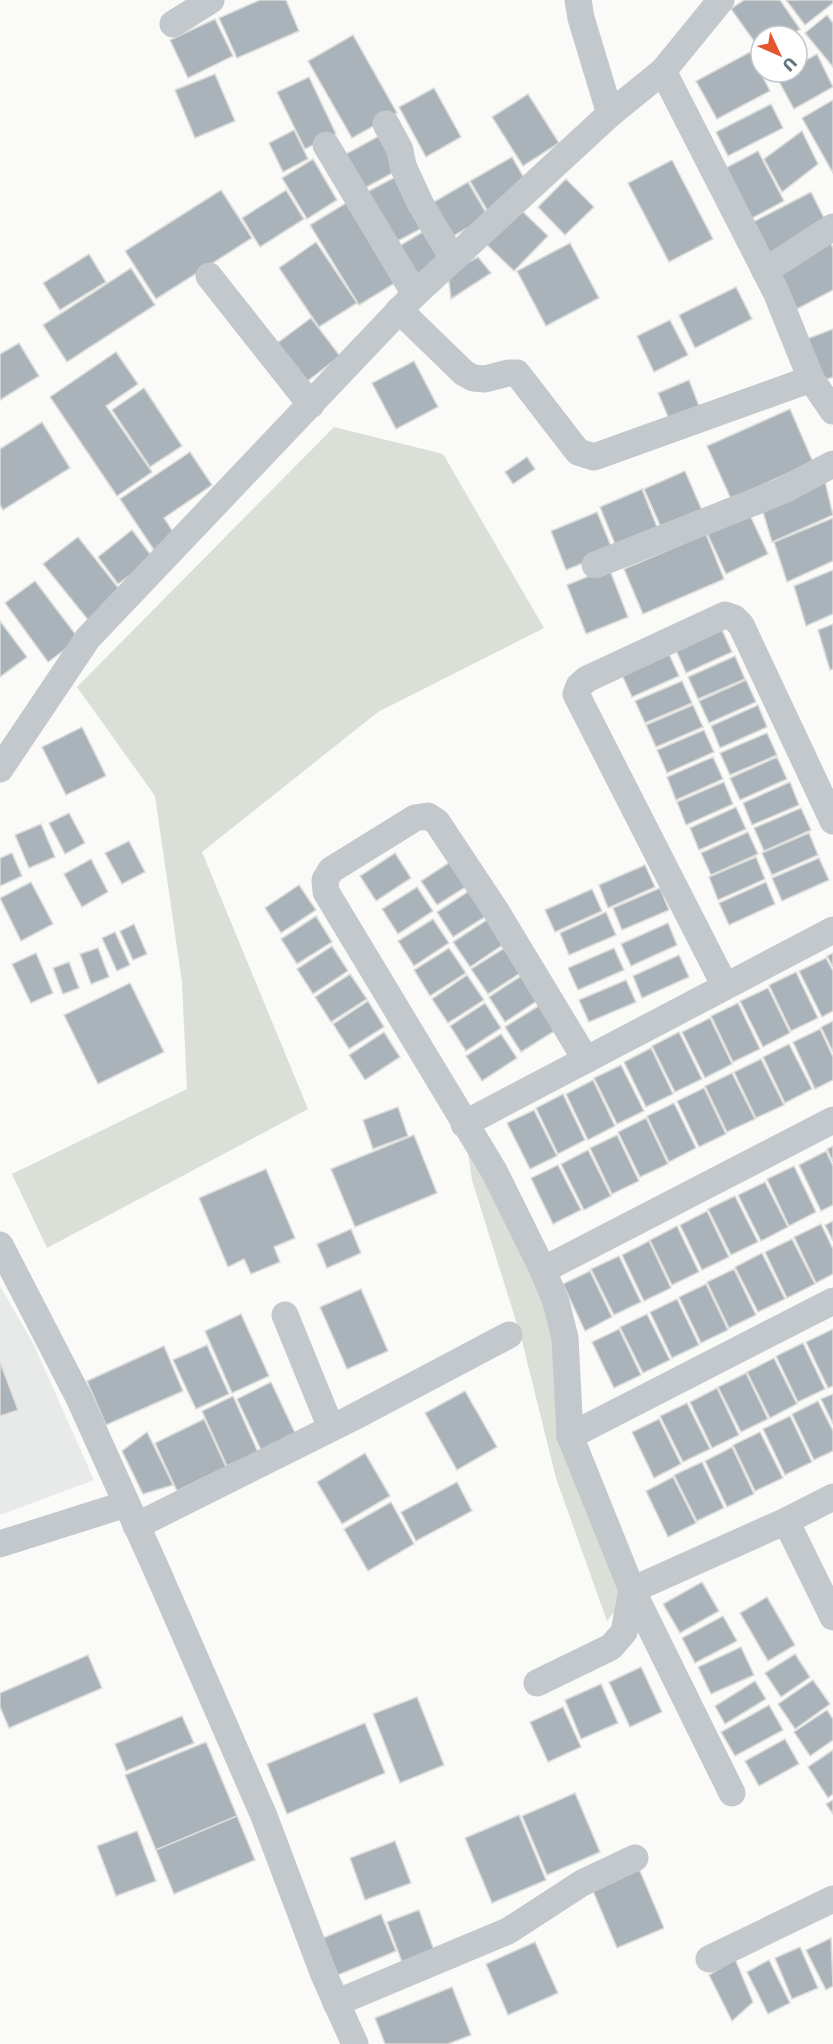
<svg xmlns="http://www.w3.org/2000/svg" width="833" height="2044" viewBox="0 0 833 2044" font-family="'DejaVu Sans',sans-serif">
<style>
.built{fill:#e8e9e9}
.green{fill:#dadfd7}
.building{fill:#aab3b9;stroke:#dcdcda;stroke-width:1.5}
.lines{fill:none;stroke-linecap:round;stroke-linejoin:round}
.street{stroke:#c3c8cc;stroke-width:27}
</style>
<rect width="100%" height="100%" fill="#fafaf8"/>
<!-- built -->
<polygon class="built" points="0,1286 34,1345 94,1480 0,1515"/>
<!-- green -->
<g class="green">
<polygon points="334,427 443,454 544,628 378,712 202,852 308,1109 47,1248 12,1174 187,1089 182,982 155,796 77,687"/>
<polygon points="464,1124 524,1231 568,1392 632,1590 607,1621 556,1478 521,1337 472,1180"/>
</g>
<!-- building -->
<g class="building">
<polygon points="260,0 286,0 299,31 237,58 219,18"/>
<polygon points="744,0 780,0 800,29 790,36 761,36 761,51 731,9"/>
<polygon points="786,0 833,0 833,3 805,25"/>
<polygon points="827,15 833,23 833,67 805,33"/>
<polygon points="215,19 233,56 188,78 170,40"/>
<polygon points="353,35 397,113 352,138 308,61"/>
<polygon points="750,52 770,91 717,119 696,81"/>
<polygon points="817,54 833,87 794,109 776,76 783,72 797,72 797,65"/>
<polygon points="215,74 235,121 195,138 175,90"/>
<polygon points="309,77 336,134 305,149 277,92"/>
<polygon points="434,88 461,137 426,157 399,107"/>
<polygon points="528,94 559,143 523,166 492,117"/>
<polygon points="833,100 833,173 802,118"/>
<polygon points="771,104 783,128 728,156 716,132"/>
<polygon points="294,130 308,159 283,172 269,143"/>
<polygon points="802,131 818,164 782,192 764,159"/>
<polygon points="381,135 400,169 363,189 344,155"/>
<polygon points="758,151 784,201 745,222 718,172"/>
<polygon points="512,157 528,185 487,210 470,181"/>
<polygon points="313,159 337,200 307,219 282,178"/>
<polygon points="672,160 713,239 669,262 628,183"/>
<polygon points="401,174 428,225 392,244 365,193"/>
<polygon points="566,179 594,207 565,235 538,207"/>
<polygon points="468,182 488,216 445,241 425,207"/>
<polygon points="221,190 252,238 156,299 125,251"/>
<polygon points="286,190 304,219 260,247 242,218"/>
<polygon points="811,192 827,224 765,256 749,224"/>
<polygon points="351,200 400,280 359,305 310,225"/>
<polygon points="520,209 548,236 514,271 487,245"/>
<polygon points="429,228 447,256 414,277 396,248"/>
<polygon points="316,242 357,303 319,327 279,268"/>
<polygon points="830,242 833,248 833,290 797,309 777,270"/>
<polygon points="570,243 599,298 546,326 517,271"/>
<polygon points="89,254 106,282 60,310 43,283"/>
<polygon points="478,257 491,273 451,299 448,273"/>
<polygon points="131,268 155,305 67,362 43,325"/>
<polygon points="736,287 752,319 695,348 679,315"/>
<polygon points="311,318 340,356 301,386 272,347"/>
<polygon points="670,320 688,355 654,372 637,336"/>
<polygon points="833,329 833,377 817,383 799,342"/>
<polygon points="19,343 39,376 0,400 0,354"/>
<polygon points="116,352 138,384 106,406 152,472 117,496 50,397"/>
<polygon points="414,361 438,407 396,429 372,383"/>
<polygon points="689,380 699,406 669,419 658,393"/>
<polygon points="144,388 182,446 150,467 112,410"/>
<polygon points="790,409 813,462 731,499 707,446"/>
<polygon points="42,422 70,468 3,510 0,505 0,449"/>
<polygon points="190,452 212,485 164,518 177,538 156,553 120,499"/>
<polygon points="527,457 535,469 513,484 505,472"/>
<polygon points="685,471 704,515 663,532 644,489"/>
<polygon points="824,477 833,515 772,542 760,502"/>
<polygon points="642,489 659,532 617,549 600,507"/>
<polygon points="597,512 613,551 566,570 551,531"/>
<polygon points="749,513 768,554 726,574 707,533"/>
<polygon points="833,518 833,561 787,582 774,542"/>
<polygon points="132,530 153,558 118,584 98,557"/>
<polygon points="706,534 724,579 643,614 624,569"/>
<polygon points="78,537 123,594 89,621 43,564"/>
<polygon points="609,568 628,617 586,634 567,585"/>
<polygon points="833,570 833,614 806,626 794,586"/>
<polygon points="35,581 79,639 48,662 5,603"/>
<polygon points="0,621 27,657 0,677"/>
<polygon points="833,624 833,669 830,670 818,630"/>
<polygon points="722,630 732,652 686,673 676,650"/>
<polygon points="669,654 679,676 632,697 622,675"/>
<polygon points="735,656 745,679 698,699 688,677"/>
<polygon points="746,680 756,702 709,723 699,701"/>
<polygon points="682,681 692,703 645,723 635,701"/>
<polygon points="693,705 703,727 656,747 646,725"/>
<polygon points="758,705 767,727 720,748 711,726"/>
<polygon points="82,727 106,776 66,795 42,747"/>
<polygon points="704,730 714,752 667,773 657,750"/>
<polygon points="767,733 777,755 730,775 720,753"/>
<polygon points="713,757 723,779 676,800 667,777"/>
<polygon points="777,757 787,779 740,800 730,778"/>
<polygon points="724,782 733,804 686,825 677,802"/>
<polygon points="790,782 799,805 752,825 743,803"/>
<polygon points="736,807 746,829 699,850 690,828"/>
<polygon points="801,808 811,830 764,851 754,828"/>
<polygon points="69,813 85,843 65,854 49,823"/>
<polygon points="41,824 55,857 29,868 15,835"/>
<polygon points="748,832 758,854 711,875 701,853"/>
<polygon points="809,833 818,855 772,875 762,853"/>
<polygon points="129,841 145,872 122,884 105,853"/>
<polygon points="12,853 22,876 0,886 0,858"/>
<polygon points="395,853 411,878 376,901 360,876"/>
<polygon points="756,857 765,879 718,900 709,877"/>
<polygon points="456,858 472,883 437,905 421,881"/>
<polygon points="819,858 829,880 782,901 772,878"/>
<polygon points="91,859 108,892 82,907 64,874"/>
<polygon points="645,865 655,887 608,908 599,885"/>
<polygon points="31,882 53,924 21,941 0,898"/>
<polygon points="766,882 775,904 729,925 719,903"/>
<polygon points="299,885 316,910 281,933 265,908"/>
<polygon points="417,887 433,911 398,934 382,909"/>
<polygon points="660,888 669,910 622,930 613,908"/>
<polygon points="472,889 488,915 453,937 437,912"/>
<polygon points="592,889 602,911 555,932 545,910"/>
<polygon points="606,912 616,935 569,955 560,933"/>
<polygon points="316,916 332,942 297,964 281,939"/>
<polygon points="433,919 449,943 414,966 398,941"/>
<polygon points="488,919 504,944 470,967 453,942"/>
<polygon points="668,923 677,945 631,966 621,944"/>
<polygon points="134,924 147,954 133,960 120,931"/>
<polygon points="115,932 130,965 117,971 102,938"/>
<polygon points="332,946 348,971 313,994 297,969"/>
<polygon points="506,947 522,972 488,994 471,969"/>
<polygon points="98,948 109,977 91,984 80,954"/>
<polygon points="449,948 466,973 430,996 414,970"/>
<polygon points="614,948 624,970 578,990 568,968"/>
<polygon points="36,953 53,993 31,1003 12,964"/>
<polygon points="833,953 833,967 827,956"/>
<polygon points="679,955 689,977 642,998 633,976"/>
<polygon points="826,958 833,971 833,1011 822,1017 799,971"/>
<polygon points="69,962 79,988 63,994 53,968"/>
<polygon points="796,972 818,1018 791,1031 769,985"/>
<polygon points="350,974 367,999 331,1022 315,997"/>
<polygon points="524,974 540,999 505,1022 489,997"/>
<polygon points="467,975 484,1000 448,1023 432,999"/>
<polygon points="626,980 636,1002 589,1022 579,1000"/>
<polygon points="130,983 164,1052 98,1084 64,1015"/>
<polygon points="768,988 790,1033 763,1047 740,1001"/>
<polygon points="368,1001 384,1027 349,1049 333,1024"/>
<polygon points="485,1003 501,1028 466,1051 450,1026"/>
<polygon points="738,1003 760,1049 733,1062 711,1016"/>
<polygon points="540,1005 556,1030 521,1052 505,1027"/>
<polygon points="710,1018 732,1064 705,1078 682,1032"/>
<polygon points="833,1021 833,1052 821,1027"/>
<polygon points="820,1029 833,1057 833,1080 815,1089 793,1042"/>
<polygon points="384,1032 400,1057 365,1080 349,1055"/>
<polygon points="679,1032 702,1079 675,1092 652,1046"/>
<polygon points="501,1034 517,1058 482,1081 466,1056"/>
<polygon points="789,1044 812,1089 785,1103 763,1057"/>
<polygon points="651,1048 673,1094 646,1107 624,1062"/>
<polygon points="761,1059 784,1105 756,1118 734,1072"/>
<polygon points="621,1065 644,1111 617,1124 594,1078"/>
<polygon points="732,1073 755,1119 727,1132 705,1086"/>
<polygon points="593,1080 615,1126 588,1140 566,1094"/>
<polygon points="704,1088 726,1134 699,1147 677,1101"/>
<polygon points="563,1094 585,1140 558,1154 536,1108"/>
<polygon points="674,1103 696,1148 669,1162 647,1116"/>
<polygon points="398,1107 408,1136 373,1149 363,1120"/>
<polygon points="534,1110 557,1156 530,1169 507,1123"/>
<polygon points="646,1118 668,1164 640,1177 618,1132"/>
<polygon points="414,1135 437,1193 355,1227 331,1169"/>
<polygon points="617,1135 639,1181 612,1194 590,1148"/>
<polygon points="833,1146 833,1162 827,1149"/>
<polygon points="588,1150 611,1196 584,1210 561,1164"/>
<polygon points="826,1151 833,1166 833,1205 821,1211 799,1165"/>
<polygon points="558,1165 581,1210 553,1224 531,1178"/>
<polygon points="794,1166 816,1212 789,1226 767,1179"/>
<polygon points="266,1169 295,1238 274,1247 280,1262 251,1274 244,1259 228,1267 199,1198"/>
<polygon points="765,1182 788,1227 761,1241 738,1195"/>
<polygon points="735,1196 758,1242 731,1255 708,1209"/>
<polygon points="707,1211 729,1257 702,1270 680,1225"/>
<polygon points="833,1221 833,1241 825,1225"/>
<polygon points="821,1224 833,1249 833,1274 816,1283 794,1237"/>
<polygon points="677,1226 699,1272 672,1285 650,1240"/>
<polygon points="351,1229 361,1253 327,1268 317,1244"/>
<polygon points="792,1239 815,1284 787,1298 765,1252"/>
<polygon points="649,1241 671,1288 644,1301 622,1255"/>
<polygon points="762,1253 785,1299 758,1312 735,1267"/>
<polygon points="619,1256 641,1302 614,1315 591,1269"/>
<polygon points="734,1269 756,1315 729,1328 707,1282"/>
<polygon points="590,1271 612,1317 585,1331 563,1284"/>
<polygon points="706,1284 728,1330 701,1343 679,1297"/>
<polygon points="361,1289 388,1351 347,1369 320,1307"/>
<polygon points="677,1299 699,1345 672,1358 650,1312"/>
<polygon points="241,1314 269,1376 232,1393 205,1331"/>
<polygon points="647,1314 670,1360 643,1373 620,1327"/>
<polygon points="619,1329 641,1375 614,1388 592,1342"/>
<polygon points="833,1329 833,1386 828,1388 806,1342"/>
<polygon points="803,1343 825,1389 798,1402 776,1356"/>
<polygon points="207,1345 229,1394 196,1409 173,1360"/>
<polygon points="164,1346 183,1391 106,1425 87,1381"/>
<polygon points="774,1358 797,1404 770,1418 747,1372"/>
<polygon points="0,1362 18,1410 0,1416"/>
<polygon points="746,1373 768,1419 741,1432 718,1387"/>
<polygon points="271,1382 296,1435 262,1452 237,1399"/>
<polygon points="717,1388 739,1435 712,1448 690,1402"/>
<polygon points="465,1391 497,1447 457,1470 425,1413"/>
<polygon points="833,1394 833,1424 821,1399"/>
<polygon points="233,1396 258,1452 227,1466 202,1411"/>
<polygon points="818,1401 833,1431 833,1451 814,1460 792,1414"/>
<polygon points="687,1403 710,1449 683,1462 660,1416"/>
<polygon points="790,1416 812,1462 785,1475 763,1429"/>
<polygon points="204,1419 226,1467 177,1491 155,1443"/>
<polygon points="659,1419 681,1464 654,1478 632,1432"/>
<polygon points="147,1432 173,1485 143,1494 122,1451"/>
<polygon points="760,1432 783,1478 755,1491 733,1445"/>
<polygon points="732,1447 754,1494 727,1507 705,1461"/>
<polygon points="365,1453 390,1496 342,1524 317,1482"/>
<polygon points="702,1462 724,1508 697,1521 674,1475"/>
<polygon points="673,1477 696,1523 668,1537 646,1491"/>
<polygon points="457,1482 472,1511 416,1541 401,1512"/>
<polygon points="391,1502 414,1544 368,1571 344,1529"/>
<polygon points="702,1582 719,1611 680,1633 663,1604"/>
<polygon points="767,1597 795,1645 768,1661 740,1613"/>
<polygon points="723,1616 737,1641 695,1663 682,1638"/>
<polygon points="741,1647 754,1675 711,1694 698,1667"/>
<polygon points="795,1654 810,1677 781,1697 765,1673"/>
<polygon points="88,1655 102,1688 9,1728 0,1707 0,1693"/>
<polygon points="641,1667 662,1712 630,1727 609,1682"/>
<polygon points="813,1680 830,1704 795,1729 778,1704"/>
<polygon points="755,1681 766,1699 725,1724 715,1706"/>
<polygon points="601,1684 618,1723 581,1739 565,1700"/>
<polygon points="417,1697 444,1765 400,1783 373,1714"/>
<polygon points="769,1705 783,1730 735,1756 721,1732"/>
<polygon points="563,1707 581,1747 548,1762 530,1722"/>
<polygon points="827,1710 833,1719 833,1740 810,1756 794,1732"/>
<polygon points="182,1716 194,1743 126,1771 115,1744"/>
<polygon points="365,1723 385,1773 287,1814 267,1764"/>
<polygon points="785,1739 799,1764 759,1786 745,1761"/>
<polygon points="206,1742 237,1816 156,1850 125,1775"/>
<polygon points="833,1750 833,1794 828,1798 808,1767"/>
<polygon points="575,1793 600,1852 547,1875 522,1816"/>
<polygon points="833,1800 833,1814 826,1804"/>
<polygon points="519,1815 546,1880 492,1903 465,1838"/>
<polygon points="237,1816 255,1860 174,1894 156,1850"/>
<polygon points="137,1831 156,1881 116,1896 97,1846"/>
<polygon points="395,1841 411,1883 365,1900 350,1858"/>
<polygon points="637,1864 664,1928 617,1948 590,1884"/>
<polygon points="419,1910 434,1950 402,1962 387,1922"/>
<polygon points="381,1914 396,1951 338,1975 323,1938"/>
<polygon points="831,1938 833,1986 826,1990 806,1950"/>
<polygon points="535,1942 558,1993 508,2015 486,1964"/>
<polygon points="800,1947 818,1988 792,1999 775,1958"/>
<polygon points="735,1959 753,2002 732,2021 709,1975"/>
<polygon points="769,1960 790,2003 768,2014 747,1972"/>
<polygon points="452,1987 471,2035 448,2044 385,2044 375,2018"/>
</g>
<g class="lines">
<!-- street -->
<g class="street">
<polyline points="578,0 581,18 610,114"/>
<polyline points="173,24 211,0"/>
<polyline points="663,71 776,292 811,379 833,411"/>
<polyline points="386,124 400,150 403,166 420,203 453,259"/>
<polyline points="326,145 415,294"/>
<polyline points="765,271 833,227"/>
<polyline points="209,276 311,405"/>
<polyline points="399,310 464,373 473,378 485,379 508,373 517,373 578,452 594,457 811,379"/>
<polyline points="595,565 782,491 833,464"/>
<polyline points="0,769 88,638 415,294 610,114 663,71 721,0"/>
<polyline points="725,986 576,694 579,686 587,679 725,615 734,618 741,625 833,821"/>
<polyline points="586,1060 496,911 437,822 428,816 415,818 331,870 325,880 326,892 494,1171 543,1270 556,1302 565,1338 570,1436 632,1590 732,1793"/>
<polyline points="464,1124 833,930"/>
<polyline points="0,1245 79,1398 158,1573 264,1816 324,1975 355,2044"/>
<polyline points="543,1270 833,1120"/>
<polyline points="285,1315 331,1428"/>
<polyline points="570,1436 833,1301"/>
<polyline points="786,1521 833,1617"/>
<polyline points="136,1526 352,1418 509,1335"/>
<polyline points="0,1544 126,1504"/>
<polyline points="632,1590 786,1521 833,1497"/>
<polyline points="537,1683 611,1647 624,1632 632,1590"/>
<polyline points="709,1959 833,1899"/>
<polyline points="336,2003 508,1931 582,1883 635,1858"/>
</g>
</g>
<!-- north arrow -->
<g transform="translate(779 54) rotate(134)"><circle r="28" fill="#ffffff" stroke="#c1c8cd" stroke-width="1.5"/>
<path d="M0-4.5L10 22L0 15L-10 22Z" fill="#e4572e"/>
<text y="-9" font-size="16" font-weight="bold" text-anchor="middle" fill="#657683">U</text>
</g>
</svg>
